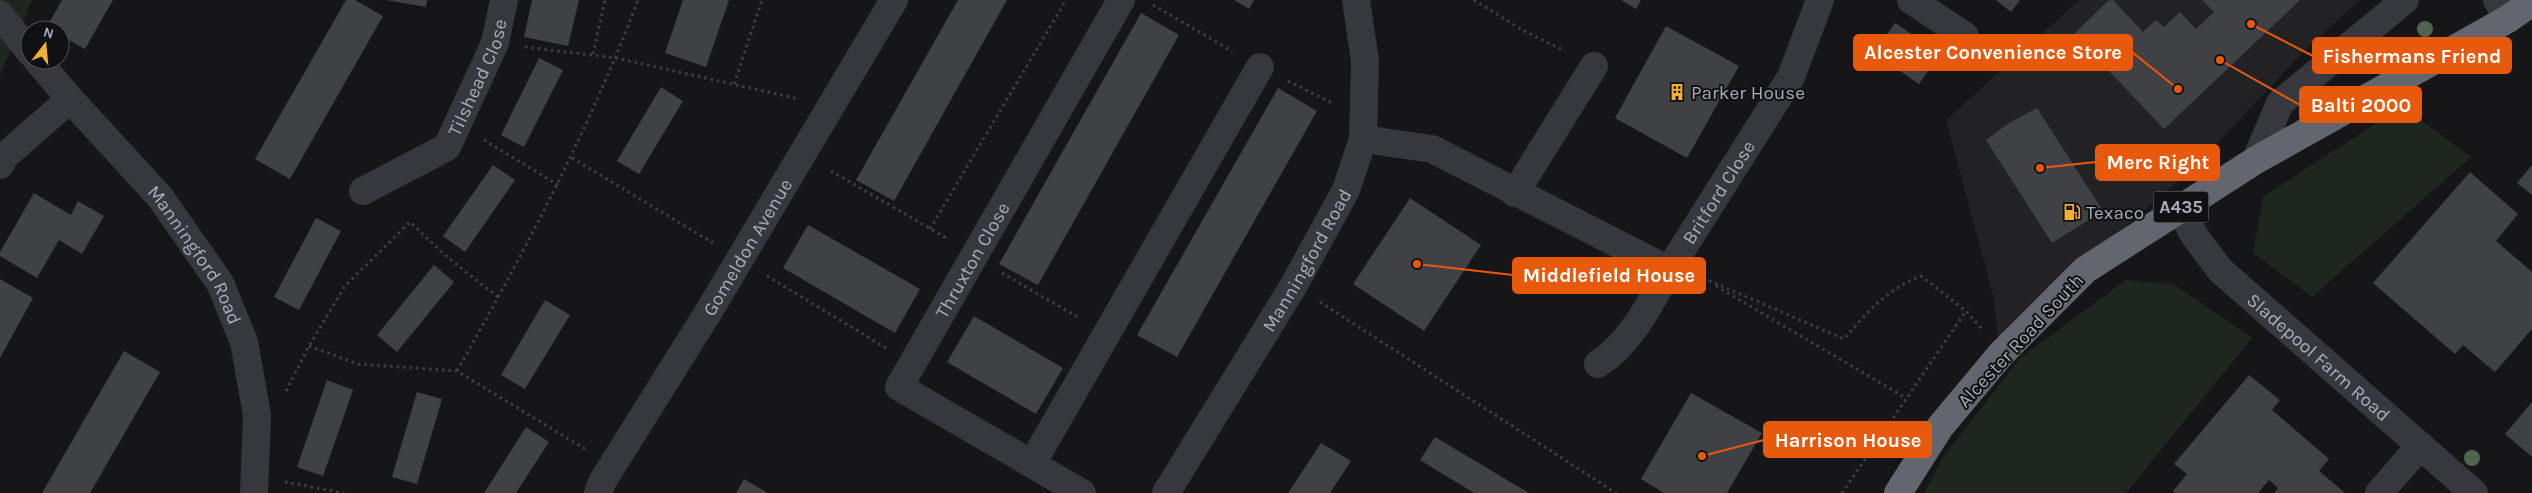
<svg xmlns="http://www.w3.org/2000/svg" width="2532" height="493" viewBox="0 0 2532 493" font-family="Karla,sans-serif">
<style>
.built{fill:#222225}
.green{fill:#1e261f}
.building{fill:#404145}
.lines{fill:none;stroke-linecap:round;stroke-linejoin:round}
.path{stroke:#3d3f44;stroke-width:3;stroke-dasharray:2.5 4;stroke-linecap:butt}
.minor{stroke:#37383d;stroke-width:28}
.highway{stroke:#63666e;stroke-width:28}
.tree{fill:#506452}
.labels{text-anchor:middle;stroke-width:4;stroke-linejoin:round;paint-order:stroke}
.shield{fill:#111113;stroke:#7b7e86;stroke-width:1}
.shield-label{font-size:18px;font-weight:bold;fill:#a8adb8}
.street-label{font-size:19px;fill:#a8adb8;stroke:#111113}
.poi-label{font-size:19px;fill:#a8adb8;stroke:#111113;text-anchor:start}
.leader{fill:none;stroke:#e8590c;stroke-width:2}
.callout-dot{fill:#e8590c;stroke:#111113;stroke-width:2}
.callout{fill:#e8590c;stroke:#e8590c;stroke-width:2}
.callout-label{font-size:20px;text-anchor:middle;font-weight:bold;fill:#fff}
</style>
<rect width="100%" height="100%" fill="#161618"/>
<!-- built -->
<polygon class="built" points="2079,0 2360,0 2306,49 2197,165 1998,337 1994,299 1946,120"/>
<!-- green -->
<g class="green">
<polygon points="0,0 32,0 0,75"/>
<polygon points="2402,106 2471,157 2312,297 2253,253 2263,197"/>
<polygon points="2126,280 2174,284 2252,338 2126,493 1924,493 1944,456 2020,358"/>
</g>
<!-- building -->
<g class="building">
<polygon points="62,0 113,0 85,49 60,35 60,30 46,28"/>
<polygon points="346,0 355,0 383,16 290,179 255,159"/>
<polygon points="386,0 427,0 426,7"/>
<polygon points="532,0 579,0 568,46 524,37"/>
<polygon points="683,0 729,0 706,67 665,53"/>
<polygon points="958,0 1007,0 894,201 856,180"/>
<polygon points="1234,0 1254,0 1249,9"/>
<polygon points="1621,0 1641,0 1636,9"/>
<polygon points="1996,0 2020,0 2011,12"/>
<polygon points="2109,0 2113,0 2143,32 2156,20 2164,27 2180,12 2196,29 2214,12 2202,0 2300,0 2164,129 2074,34"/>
<polygon points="1141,13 1179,35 1038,285 999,264"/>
<polygon points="1895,23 1940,53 1919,84 1874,53"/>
<polygon points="1666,26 1739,66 1687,158 1615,118"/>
<polygon points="539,58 563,70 524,147 501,135"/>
<polygon points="661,87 683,101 639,174 617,161"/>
<polygon points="1278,88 1317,111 1177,357 1137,335"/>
<polygon points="2037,108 2103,211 2052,243 1986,140 2009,123"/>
<polygon points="493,165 515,180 465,252 443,236"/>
<polygon points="2532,165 2532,195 2517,183"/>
<polygon points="2470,172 2518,214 2496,241 2532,272 2532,329 2495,372 2463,345 2455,354 2373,283"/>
<polygon points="34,193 71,215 78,201 104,216 82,254 59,240 37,278 0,256 0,252"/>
<polygon points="1410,198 1481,245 1424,331 1353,284"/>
<polygon points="316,218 341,231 299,310 274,297"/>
<polygon points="808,225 920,289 895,333 783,268"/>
<polygon points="434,265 454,282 397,352 377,335"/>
<polygon points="0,279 33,298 0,358"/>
<polygon points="545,300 570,315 525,389 501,375"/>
<polygon points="974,316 1063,368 1036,414 947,362"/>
<polygon points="124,351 160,372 90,493 42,493"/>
<polygon points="2249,375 2280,400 2272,410 2329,459 2319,471 2345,493 2274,493 2278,488 2269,480 2258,493 2175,493 2173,491 2187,474 2174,464"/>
<polygon points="327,380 353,390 323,476 297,467"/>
<polygon points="417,392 442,399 417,484 392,477"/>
<polygon points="1691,393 1762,433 1727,493 1664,493 1641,479"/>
<polygon points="2532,402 2532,457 2505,434"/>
<polygon points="526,427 549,442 516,493 484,493"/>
<polygon points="1435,437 1529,493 1474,493 1420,460"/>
<polygon points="1321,443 1351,461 1330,493 1288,493"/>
<polygon points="744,479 768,493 736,493"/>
</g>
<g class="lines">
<!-- path -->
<g class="path">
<polyline points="1474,0 1524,31 1565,51"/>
<polyline points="1153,5 1232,51"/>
<polyline points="525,47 616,58 799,99"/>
<polyline points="593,54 605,0"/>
<polyline points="1288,81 1332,103"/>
<polyline points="734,84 762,0"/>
<polyline points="484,140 558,185"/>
<polyline points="572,158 713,243"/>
<polyline points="831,171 948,239"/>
<polyline points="930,229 1066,0"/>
<polyline points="1002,273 1079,318"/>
<polyline points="767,276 886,348"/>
<path d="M1703 278 1844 339C1869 310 1885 291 1921 276L1966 311 1981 328"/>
<polyline points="1716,286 1906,398"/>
<polyline points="1320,302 1616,493"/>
<polyline points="309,346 358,364 457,371 585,449"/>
<path d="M457 371C525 251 589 130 638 0"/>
<polyline points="286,391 309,346 345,286 410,222 446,256 499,298"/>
<polyline points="285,482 344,493"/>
<polyline points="1842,493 1966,311"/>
</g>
<!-- minor -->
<g class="minor">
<polyline points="1911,0 1965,36"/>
<polyline points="2497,0 2508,19"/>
<polyline points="0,15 30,52"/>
<path id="s1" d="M37 60 70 99 160 197 220 283 244 342 257 415 254 493"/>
<path id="s2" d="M1363 139 1432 149 1669 270 1791 77 1820 0"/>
<polyline points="2256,160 2280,103 2405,0"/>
<polyline points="0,165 5,156 70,99"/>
<path id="s3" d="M363 191 447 147 495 43 504 0"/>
<polyline points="1515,193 1594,66"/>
<path id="s4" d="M2179 208 2194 235 2220 270 2474 493"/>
<path d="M1598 364C1632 341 1649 305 1669 270"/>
<polyline points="1033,462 1260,67"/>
<path id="s5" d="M598 493 602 482 709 311 894 0"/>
<path id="s6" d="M1082 493 899 387 1121 0"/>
<path id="s7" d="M1166 493 1294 285 1346 190 1363 139 1365 61 1356 0"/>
<polyline points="2379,493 2420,446"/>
</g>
<!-- highway -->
<polyline class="highway" points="1898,493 1940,427 2001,354 2085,270 2256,160 2508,19 2532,2"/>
</g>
<!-- trees -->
<g class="tree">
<circle cx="2425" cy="29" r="8"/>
<circle cx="2472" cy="458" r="8"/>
</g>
<!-- icons -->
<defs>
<g id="building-bare" transform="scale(1.35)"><path d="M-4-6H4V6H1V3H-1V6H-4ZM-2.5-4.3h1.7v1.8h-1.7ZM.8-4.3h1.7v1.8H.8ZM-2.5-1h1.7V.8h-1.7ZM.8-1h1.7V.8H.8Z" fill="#f2b134" stroke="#111113" stroke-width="2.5" paint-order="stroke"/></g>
<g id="fuel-bare" transform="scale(1.35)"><path d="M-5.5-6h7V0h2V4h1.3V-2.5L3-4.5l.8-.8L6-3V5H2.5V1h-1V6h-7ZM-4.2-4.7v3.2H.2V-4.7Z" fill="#f2b134" stroke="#111113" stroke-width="2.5" paint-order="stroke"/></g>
</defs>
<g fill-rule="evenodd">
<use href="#building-bare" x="1677" y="92"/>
<use href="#fuel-bare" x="2072" y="212"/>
</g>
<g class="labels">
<!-- shield labels -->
<rect class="shield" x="2153.5" y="191.5" width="55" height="31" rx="4"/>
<g class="shield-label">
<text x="2181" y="213">A435</text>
</g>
<!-- street labels -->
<g class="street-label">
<text dy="7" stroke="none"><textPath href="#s3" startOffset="171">Tilshead Close</textPath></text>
<text dy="7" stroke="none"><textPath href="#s2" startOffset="428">Britford Close</textPath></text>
<text dy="7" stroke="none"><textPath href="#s5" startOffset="288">Gomeldon Avenue</textPath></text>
<text dy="7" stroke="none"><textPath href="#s1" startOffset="252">Manningford Road</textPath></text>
<text dy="7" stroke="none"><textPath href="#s7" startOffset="272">Manningford Road</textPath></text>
<text dy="7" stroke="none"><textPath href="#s6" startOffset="358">Thruxton Close</textPath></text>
<text transform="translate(2020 340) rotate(-47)" y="7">Alcester Road South</text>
<text dy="7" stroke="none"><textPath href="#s4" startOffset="206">Sladepool Farm Road</textPath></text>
</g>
<!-- poi labels -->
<g class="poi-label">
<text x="1691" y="99">Parker House</text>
<text x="2086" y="219">Texaco</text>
</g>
</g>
<!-- callouts -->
<path class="leader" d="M2178 89L2132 52M2251 24L2313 56M2220 60L2300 105M2040 168L2096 162M1417 264L1513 275M1702 456L1764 440"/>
<g class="callout-dot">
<circle cx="2178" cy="89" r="5"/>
<circle cx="2251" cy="24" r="5"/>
<circle cx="2220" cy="60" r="5"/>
<circle cx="2040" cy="168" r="5"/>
<circle cx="1417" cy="264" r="5"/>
<circle cx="1702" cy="456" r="5"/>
</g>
<g class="callout">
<rect x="1854" y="35" width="278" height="35" rx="5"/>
<rect x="2313" y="38" width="198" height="35" rx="5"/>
<rect x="2300" y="87" width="121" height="35" rx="5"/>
<rect x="2096" y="145" width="123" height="35" rx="5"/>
<rect x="1513" y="258" width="192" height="35" rx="5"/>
<rect x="1764" y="422" width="167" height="35" rx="5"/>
</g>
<g class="callout-label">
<text x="1993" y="59">Alcester Convenience Store</text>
<text x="2412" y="63">Fishermans Friend</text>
<text x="2361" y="112">Balti 2000</text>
<text x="2158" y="169">Merc Right</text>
<text x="1609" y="282">Middlefield House</text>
<text x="1848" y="447">Harrison House</text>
</g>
<!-- north arrow -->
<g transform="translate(45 45) rotate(16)"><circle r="24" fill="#111113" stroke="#4d4f55"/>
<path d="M0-4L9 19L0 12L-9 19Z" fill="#f2b134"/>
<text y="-8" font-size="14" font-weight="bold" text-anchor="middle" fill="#a8adb8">N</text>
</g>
</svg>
